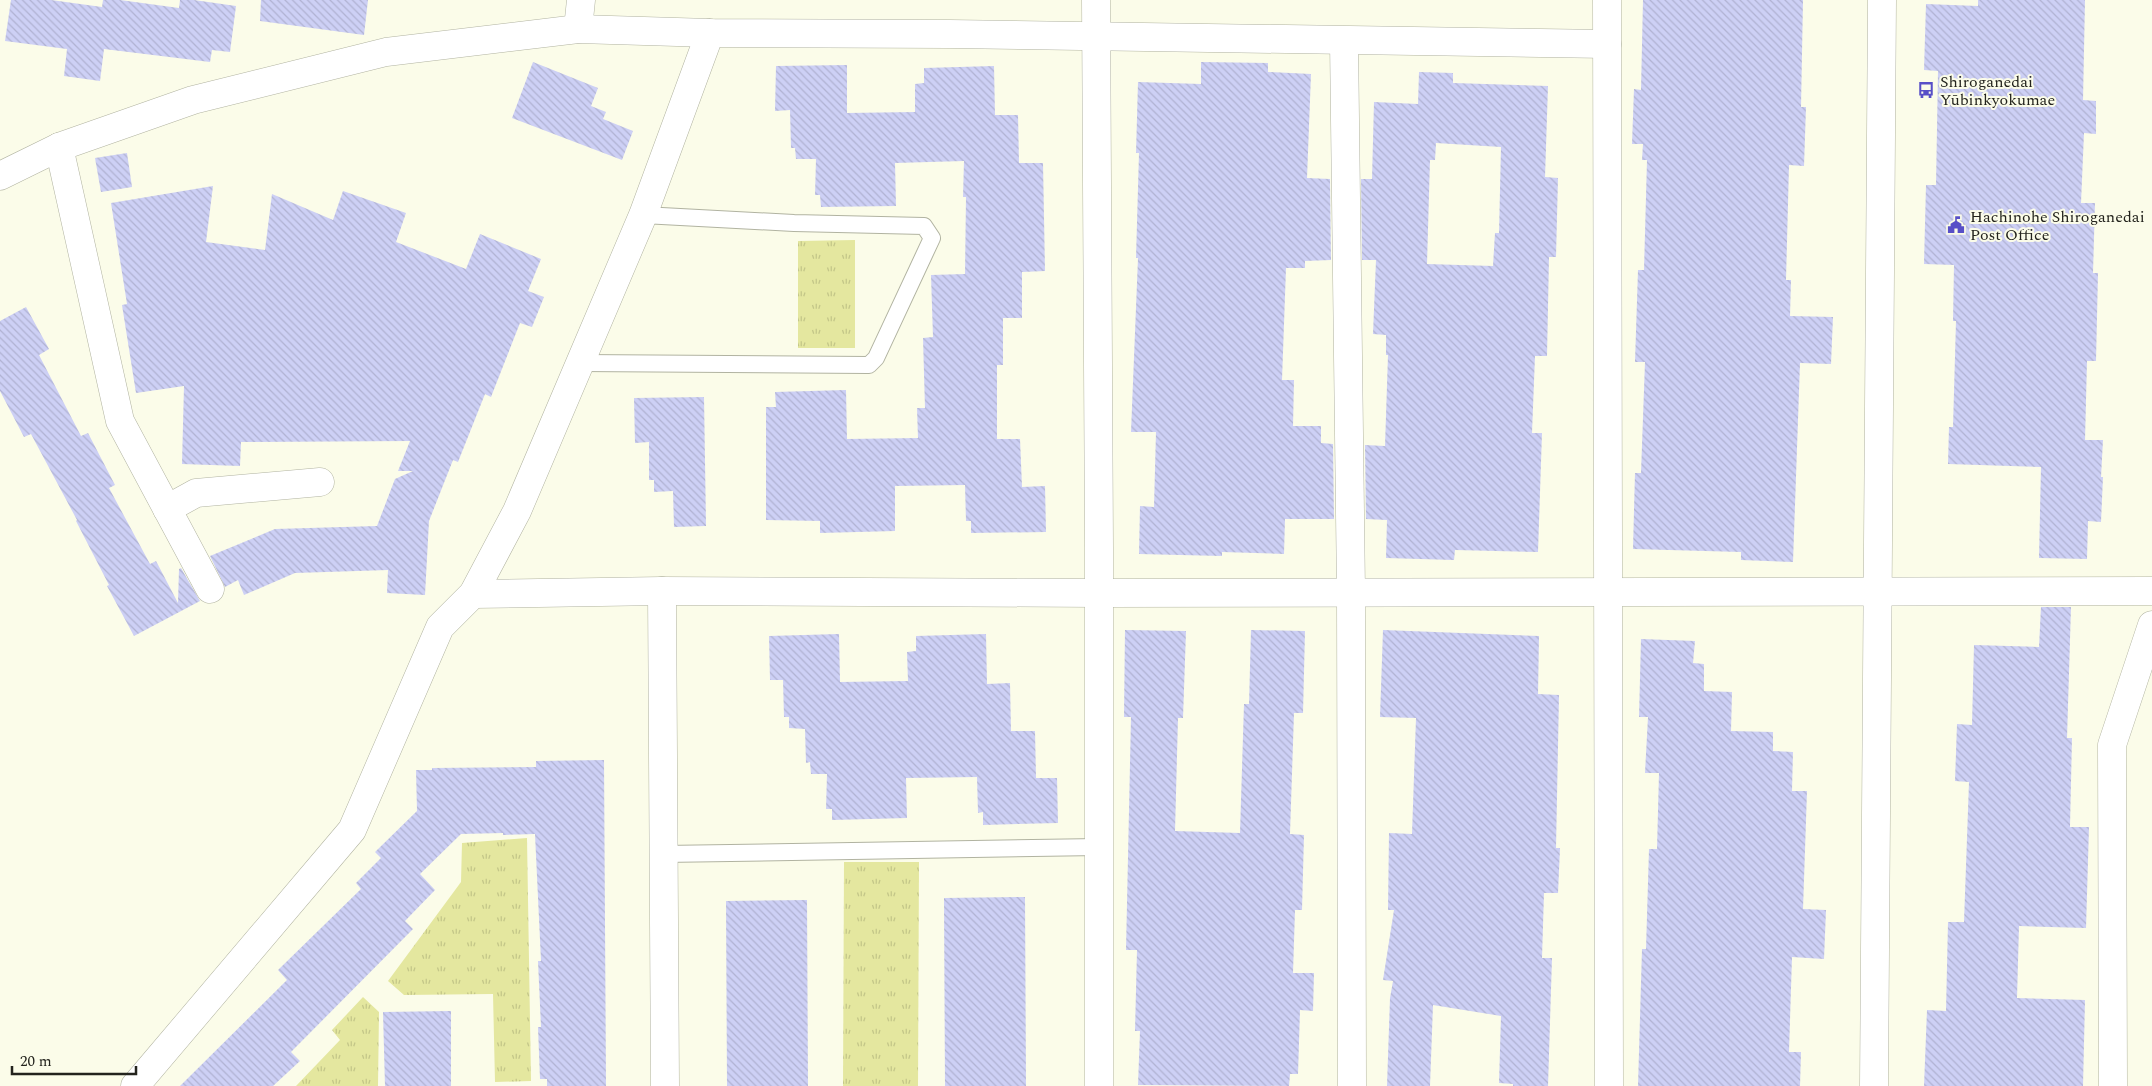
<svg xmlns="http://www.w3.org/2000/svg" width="2152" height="1086" viewBox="0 0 2152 1086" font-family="Spectral,serif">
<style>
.park{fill:url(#park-tufts)}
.building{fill:url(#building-back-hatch);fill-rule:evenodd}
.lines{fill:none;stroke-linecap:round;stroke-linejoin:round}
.service-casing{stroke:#b1b3a1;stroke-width:18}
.minor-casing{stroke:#b1b3a1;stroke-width:29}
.tertiary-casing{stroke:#b1b3a1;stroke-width:29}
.service{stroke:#fff;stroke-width:16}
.minor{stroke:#fff;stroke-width:28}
.tertiary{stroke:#fff;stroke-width:28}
.labels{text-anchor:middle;stroke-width:4;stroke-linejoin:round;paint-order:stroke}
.poi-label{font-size:16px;fill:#23231d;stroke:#fbfce9;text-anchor:start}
</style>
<defs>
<pattern id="park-tufts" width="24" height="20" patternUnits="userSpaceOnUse" patternTransform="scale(1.25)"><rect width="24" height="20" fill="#e4e79f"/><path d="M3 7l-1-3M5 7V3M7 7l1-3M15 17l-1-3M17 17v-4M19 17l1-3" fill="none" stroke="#c3c688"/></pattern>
<pattern id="building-back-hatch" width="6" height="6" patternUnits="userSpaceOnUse" patternTransform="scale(1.25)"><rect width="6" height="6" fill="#cdd0f5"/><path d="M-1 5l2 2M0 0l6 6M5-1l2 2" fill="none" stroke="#b0b2d2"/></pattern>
</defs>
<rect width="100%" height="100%" fill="#fbfce9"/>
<!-- park -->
<g class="park">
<polygon points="855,240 855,348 798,348 798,241"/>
<polygon points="527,838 531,1081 495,1082 493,994 404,995 388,981 461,882 462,843"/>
<polygon points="844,862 919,862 918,1086 843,1086"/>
<polygon points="363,997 379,1012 378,1086 296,1086 340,1040 332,1030"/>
</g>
<!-- building -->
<g class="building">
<polygon points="11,0 51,0 102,7 103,0 120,0 179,8 180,0 194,0 236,6 230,52 212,50 210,62 104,49 100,81 64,76 67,49 5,41"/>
<polygon points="261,0 368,0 364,35 260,21"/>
<polygon points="1643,0 1803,0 1801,107 1806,107 1804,166 1789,165 1786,280 1791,280 1790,316 1833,317 1831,364 1800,363 1793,562 1741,560 1741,552 1633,549 1635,473 1641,473 1645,362 1635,362 1638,270 1644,270 1647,160 1642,160 1643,144 1632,144 1634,89 1641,90"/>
<polygon points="1978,0 2085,0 2083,100 2096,101 2096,134 2084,133 2081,203 2095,203 2093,273 2098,273 2096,361 2087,361 2085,440 2103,440 2101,477 2103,477 2101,522 2088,521 2087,559 2039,558 2041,467 1948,464 1949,427 1953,427 1956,321 1953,321 1954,265 1924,264 1926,185 1936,185 1938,71 1924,70 1926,4 1978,6"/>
<polygon points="533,62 598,88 591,106 606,112 603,119 633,131 622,160 512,118"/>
<polygon points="1201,62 1268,63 1268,72 1311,74 1307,178 1330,179 1331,260 1305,261 1305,268 1286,268 1282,380 1294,380 1293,426 1321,426 1321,443 1333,444 1334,519 1285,519 1284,554 1222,552 1222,556 1139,554 1140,506 1154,507 1156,432 1131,432 1138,258 1136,258 1139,153 1136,153 1138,82 1201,84"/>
<polygon points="847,65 847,113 915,112 915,84 924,83 924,68 994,66 995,115 1018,115 1019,163 1043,163 1045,271 1022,272 1022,318 1003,318 1003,365 997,365 997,439 1020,439 1022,487 1045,486 1046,532 971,533 971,521 966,521 965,485 895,486 895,531 820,533 820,521 766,520 766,407 776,407 775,392 846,390 847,439 918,438 917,408 925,408 923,338 933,337 931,275 965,274 966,197 963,197 964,161 895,163 896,206 821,207 820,195 815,195 816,159 796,159 795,148 791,148 790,110 775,111 776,66"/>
<path d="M1419 72 1453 73V83L1548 86 1545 177 1558 178 1556 257H1549L1547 356H1535L1532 433H1542L1538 552 1455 550 1454 560 1386 558 1387 520 1366 519 1365 445 1385 446 1388 355H1386V335L1373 334 1376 260H1362L1361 179H1372L1374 102 1418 104ZM1436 143 1501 147 1499 233H1495L1493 266 1427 264 1430 160H1435Z"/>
<polygon points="127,153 132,187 101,192 95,158"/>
<polygon points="213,186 206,242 265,250 272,194 333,220 343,191 406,213 396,242 466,269 480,234 541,259 528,291 544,297 532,327 520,323 491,397 485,394 458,462 453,460 429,521 425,595 387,593 388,570 295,573 244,595 238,580 225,587 210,556 275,529 377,526 395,479 413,471 398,471 410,441 241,442 240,466 182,464 184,386 136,393 122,305 127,304 111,203"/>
<polygon points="26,307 49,349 39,355 81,436 88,433 115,485 109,488 150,564 156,561 178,603 179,569 181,568 200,601 134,636 107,586 109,585 76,521 77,520 31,434 24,437 0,391 0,321"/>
<polygon points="704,397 706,526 674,527 673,491 654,492 654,480 649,480 649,442 635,443 634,398"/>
<polygon points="2041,607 2071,607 2067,738 2072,738 2070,827 2089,827 2086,928 2019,926 2017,998 2085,1000 2083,1086 1924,1086 1927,1010 1946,1011 1948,922 1964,922 1969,782 1955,781 1957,724 1972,725 1974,645 2039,647"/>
<polygon points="1125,630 1186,631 1183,718 1178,718 1175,831 1240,833 1244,704 1249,704 1251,630 1305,631 1303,713 1294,713 1290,834 1304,835 1302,910 1295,910 1293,973 1314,973 1313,1011 1300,1010 1298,1074 1290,1074 1289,1086 1138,1085 1140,1031 1135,1031 1137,950 1126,950 1131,717 1124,717"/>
<polygon points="1383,630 1539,636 1538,694 1559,695 1556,848 1560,848 1558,893 1544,893 1542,958 1552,958 1548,1086 1513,1086 1513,1084 1499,1083 1501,1016 1433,1005 1430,1086 1387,1086 1390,998 1393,981 1383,980 1394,910 1388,910 1389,833 1412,834 1416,718 1380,717"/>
<polygon points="839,634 840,682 908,681 907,652 916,651 916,636 986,634 987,684 1010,683 1011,731 1035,731 1036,778 1057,778 1058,823 983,825 983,812 978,813 977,777 906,778 907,818 832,820 832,809 826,809 827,774 811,774 810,762 806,763 805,729 789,728 789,717 784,717 783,680 770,680 769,636"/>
<polygon points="1641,639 1695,641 1693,663 1704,664 1704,691 1732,692 1731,731 1773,732 1773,751 1793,752 1792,791 1807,791 1803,909 1826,910 1824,959 1792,957 1789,1052 1801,1052 1800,1086 1638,1086 1642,949 1646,949 1649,849 1657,849 1659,773 1645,773 1648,717 1639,717"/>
<polygon points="604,760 606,1086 547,1086 547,1079 540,1079 538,1027 541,1027 538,961 541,961 535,834 503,835 503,833 461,834 420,874 435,890 405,921 413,929 291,1052 300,1061 273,1086 180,1086 287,980 278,970 361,889 356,883 381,858 375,852 417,811 416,770 432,770 432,768 536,767 536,761"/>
<polygon points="1025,897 1026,1086 945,1086 944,898"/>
<polygon points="807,900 808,1086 727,1086 726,901"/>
<polygon points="451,1011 451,1086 385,1086 383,1012"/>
</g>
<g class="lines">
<!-- service casing -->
<g class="service-casing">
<g id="service">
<polyline points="580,363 869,365 876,358 932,238 924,226 794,223 643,215"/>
<polyline points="663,854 1099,847"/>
</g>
</g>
<!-- minor casing -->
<g class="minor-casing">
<g id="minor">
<polyline points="1096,0 1099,547 1099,1086"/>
<polyline points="1607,0 1609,1086"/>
<polyline points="578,29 581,0"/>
<polyline points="1344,41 1351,592 1352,1086"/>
<polyline points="59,147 120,421 210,589"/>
<polyline points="0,176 59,147 193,100 386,52 578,29 710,33 950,34 1607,44"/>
<polyline points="167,509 196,493 320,482"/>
<polyline points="662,591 665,1086"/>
<polyline points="473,594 662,591 1100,593 2152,591"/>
<polyline points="135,1086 352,830 440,627 473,594 517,511 643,215 710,33"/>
<polyline points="2113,1086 2112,745 2152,625"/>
</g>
</g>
<!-- tertiary casing -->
<g class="tertiary-casing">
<polyline id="tertiary" points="1874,1086 1882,0"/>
</g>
<!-- service -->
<use href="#service" class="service"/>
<!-- minor -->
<use href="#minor" class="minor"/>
<!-- tertiary -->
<use href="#tertiary" class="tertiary"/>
</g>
<!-- icons -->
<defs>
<g id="bus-bare" transform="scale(1.35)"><path d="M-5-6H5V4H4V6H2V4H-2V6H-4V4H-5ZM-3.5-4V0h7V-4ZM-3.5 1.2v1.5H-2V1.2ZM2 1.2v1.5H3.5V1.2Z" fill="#584fc7" stroke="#fbfce9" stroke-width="2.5" paint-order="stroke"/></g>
<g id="civic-bare" transform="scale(1.35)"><path d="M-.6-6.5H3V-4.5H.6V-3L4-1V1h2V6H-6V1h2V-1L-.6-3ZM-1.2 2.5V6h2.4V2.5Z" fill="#584fc7" stroke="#fbfce9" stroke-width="2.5" paint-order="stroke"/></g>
</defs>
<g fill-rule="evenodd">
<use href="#bus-bare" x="1926" y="90"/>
<use href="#civic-bare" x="1956" y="225"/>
</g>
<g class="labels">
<!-- poi labels -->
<g class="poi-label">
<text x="1940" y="87">Shiroganedai<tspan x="1940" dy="18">Yūbinkyokumae</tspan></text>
<text x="1970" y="222">Hachinohe Shiroganedai<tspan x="1970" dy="18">Post Office</tspan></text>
</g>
</g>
<!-- scale -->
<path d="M12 1066v8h124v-8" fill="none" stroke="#23231d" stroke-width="2.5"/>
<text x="20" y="1066" font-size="15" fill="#23231d" stroke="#fbfce9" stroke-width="4" paint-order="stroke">20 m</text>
</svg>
